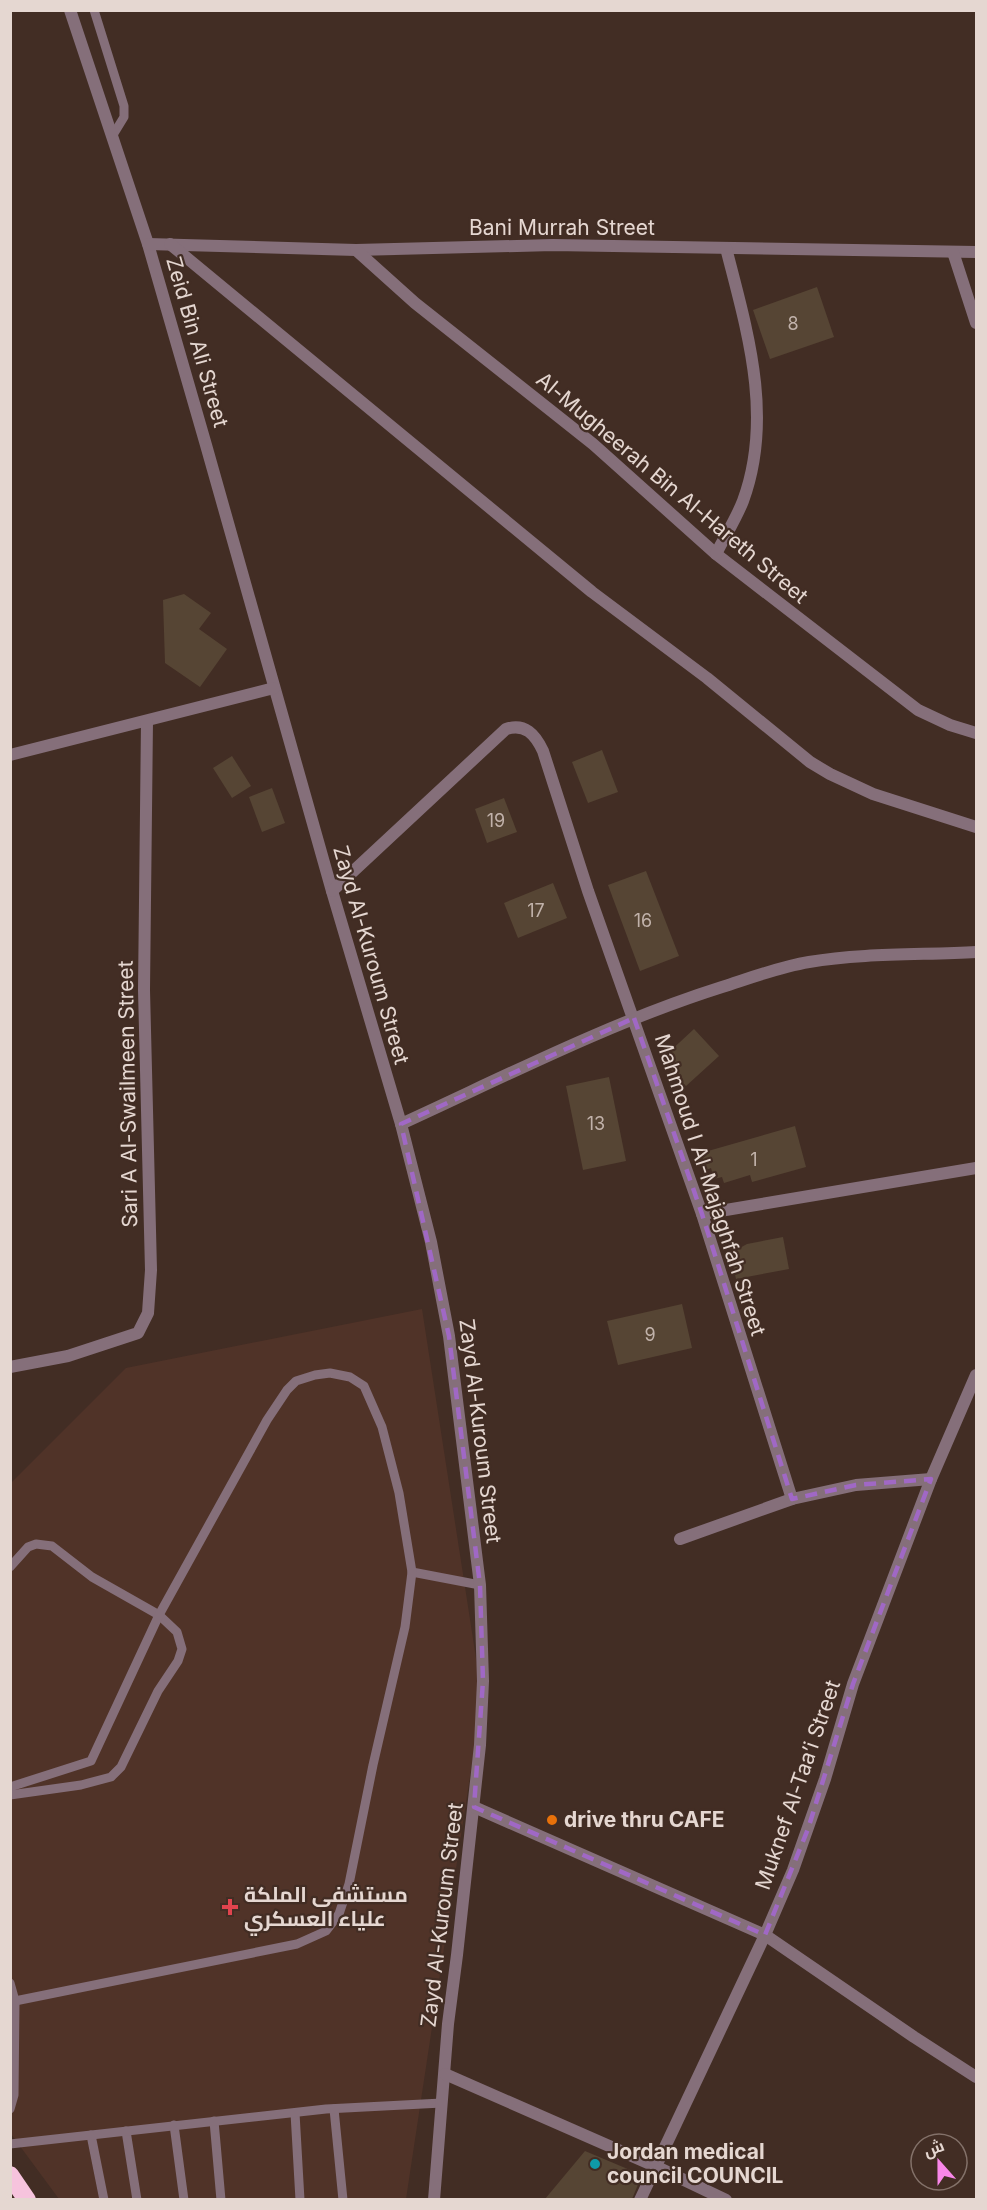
<svg xmlns="http://www.w3.org/2000/svg" width="987" height="2210" viewBox="0 0 987 2210" font-family="Inter,Cairo,sans-serif">
<style>
.built{fill:#503328}
.building{fill:#564534}
.lines{fill:none;stroke-linecap:round;stroke-linejoin:round}
.lane{stroke:#856f7a;stroke-width:9}
.street{stroke:#856f7a;stroke-width:12}
.highway{stroke:#f6c3dd;stroke-width:18}
.marked{fill:none;stroke:#a068c5;stroke-width:4.5;stroke-dasharray:12 8;stroke-linejoin:round}
.food-dot{fill:#e8710a;stroke:#422d24;stroke-width:2}
.health-dot{fill:#e0444e;stroke:#422d24;stroke-width:2}
.culture-dot{fill:#0f9aa8;stroke:#422d24;stroke-width:2}
.labels{text-anchor:middle;stroke-width:4.5;stroke-linejoin:round;paint-order:stroke}
.number-label{font-size:18px;fill:#c1b2aa}
.street-label{font-size:21px;fill:#e5d7d1;stroke:#422d24}
.poi-label{font-size:21px;font-weight:bold;fill:#e5d7d1;stroke:#422d24;text-anchor:start}
</style>
<rect width="100%" height="100%" fill="#422d24"/>
<!-- built -->
<polygon class="built" points="422,1309 482,1697 406,2199 59,2199 11,2134 10,1484 126,1368"/>
<!-- building -->
<g class="building">
<polygon points="817,287 834,337 770,359 753,310"/>
<polygon points="184,594 211,613 199,629 227,649 200,687 165,663 163,600"/>
<polygon points="602,750 618,792 588,803 572,762"/>
<polygon points="232,756 251,786 232,798 213,768"/>
<polygon points="272,788 285,823 262,832 249,797"/>
<polygon points="504,798 517,832 487,843 475,809"/>
<polygon points="646,871 679,956 640,971 608,885"/>
<polygon points="553,883 567,918 518,938 504,903"/>
<polygon points="694,1029 719,1056 686,1086 671,1071 676,1066 666,1055"/>
<polygon points="609,1077 626,1161 583,1170 566,1086"/>
<polygon points="795,1126 806,1167 752,1182 750,1175 724,1183 722,1177 714,1179 711,1168 706,1170 701,1153"/>
<polygon points="783,1237 789,1269 736,1279 732,1261 738,1249 747,1244"/>
<polygon points="682,1304 692,1348 618,1365 607,1321"/>
<polygon points="585,2151 642,2175 632,2199 545,2199"/>
</g>
<g class="lines">
<!-- lane -->
<g class="lane">
<polyline points="94,10 124,106 124,117 113,135"/>
<polyline points="10,1567 28,1547 36,1544 52,1546 92,1577 159,1615 177,1632 182,1649 178,1661 158,1691 121,1767 111,1777 81,1785 10,1795"/>
<polyline points="412,1572 480,1585"/>
<polyline points="10,1787 91,1761 159,1615 267,1420 287,1390 296,1381 315,1375 330,1373 350,1377 364,1386 382,1427 399,1493 412,1572 405,1627 373,1765 349,1884 339,1914 326,1931 297,1944 15,2001"/>
<polyline points="10,1983 15,2001 14,2095 10,2109"/>
<polyline points="334,2109 343,2200"/>
<polyline points="295,2113 300,2200"/>
<polyline points="214,2121 221,2200"/>
<polyline points="174,2125 184,2200"/>
<polyline points="126,2131 137,2200"/>
<polyline points="91,2135 104,2200"/>
<polyline points="10,2144 326,2109 442,2103"/>
</g>
<!-- street -->
<g class="street">
<polyline points="70,10 148,244 206,445 332,891 401,1124 431,1242 449,1336 480,1585 483,1681 480,1745 457,1955 448,2024 434,2200"/>
<polyline points="148,244 356,250 553,245 976,252"/>
<polyline points="170,244 592,592 707,678 810,762 830,774 873,794 976,827"/>
<polyline points="356,250 415,303 593,444 716,554 918,710 950,725 976,733"/>
<polyline points="953,252 976,323"/>
<path d="M716 554C725 536 736 519 743 501 774 417 747 330 726 248"/>
<polyline points="10,755 274,688"/>
<path d="M332 891 506 729C525 723 535 734 543 751L588 891 702 1214 792 1499 856 1485 931 1479"/>
<path d="M401 1124C506 1076 611 1022 722 987 750 978 779 967 809 962 862 953 922 955 976 952"/>
<polyline points="702,1214 976,1168"/>
<polyline points="10,1367 68,1356 138,1333 148,1313 151,1270 144,990 147,721"/>
<polyline points="680,1539 792,1499"/>
<polyline points="474,1807 765,1935 914,2037 976,2077"/>
<polyline points="445,2074 657,2167 726,2200"/>
<polyline points="640,2200 765,1935 793,1870 825,1779 853,1684 931,1479 976,1375"/>
</g>
<!-- highway -->
<polyline class="highway" points="10,2175 27,2200"/>
</g>
<!-- marked area -->
<path class="marked" d="M634 1018 702 1214 792 1499 856 1485 931 1479 853 1684 808 1829 765 1935 474 1807 483 1681 480 1585 449 1336 401 1124Z"/>
<!-- markers -->
<circle class="food-dot" cx="552" cy="1820" r="6"/>
<path class="health-dot" d="M227 1898h6v6h6v6h-6v6h-6v-6h-6v-6h6z"/>
<circle class="culture-dot" cx="595" cy="2164" r="6"/>
<g class="labels">
<!-- number labels -->
<g class="number-label">
<text x="793" y="330">8</text>
<text x="496" y="827">19</text>
<text x="536" y="917">17</text>
<text x="643" y="927">16</text>
<text x="596" y="1130">13</text>
<text x="754" y="1166">1</text>
<text x="650" y="1341">9</text>
</g>
<!-- street labels -->
<g class="street-label">
<text x="562" y="235">Bani Murrah Street</text>
<text transform="translate(197 342) rotate(74)" y="7">Zeid Bin Ali Street</text>
<text transform="translate(672 488) rotate(40)" y="7">Al-Mugheerah Bin Al-Hareth Street</text>
<text transform="translate(371 955) rotate(74)" y="7">Zayd Al-Kuroum Street</text>
<text transform="translate(128 1094) rotate(-91)" y="7">Sari A Al-Swailmeen Street</text>
<text transform="translate(710 1185) rotate(72)" y="7">Mahmoud I Al-Majaghfah Street</text>
<text transform="translate(480 1431) rotate(83)" y="7">Zayd Al-Kuroum Street</text>
<text transform="translate(798 1785) rotate(-71)" y="7">Muknef Al-Taa’i Street</text>
<text transform="translate(442 1915) rotate(-83)" y="7">Zayd Al-Kuroum Street</text>
</g>
<!-- poi labels -->
<g class="poi-label">
<text x="564" y="1827">drive thru CAFE</text>
<text x="244" y="1902">مستشفى الملكة<tspan x="244" dy="24">علياء العسكري</tspan></text>
<text x="607" y="2159">Jordan medical<tspan x="607" dy="24">council COUNCIL</tspan></text>
</g>
</g>
<!-- border -->
<rect width="987" height="2210" fill="none" stroke="#e5d7d1" stroke-width="24"/>
<!-- north arrow -->
<g transform="translate(939 2162) rotate(339)"><circle r="28" fill="#422d24" stroke="#837169" stroke-width="1.5"/>
<path d="M0-4.5L10 22L0 15L-10 22Z" fill="#f987e9"/>
<text y="-9" font-size="16" font-weight="bold" text-anchor="middle" fill="#e5d7d1">ش</text>
</g>
</svg>
